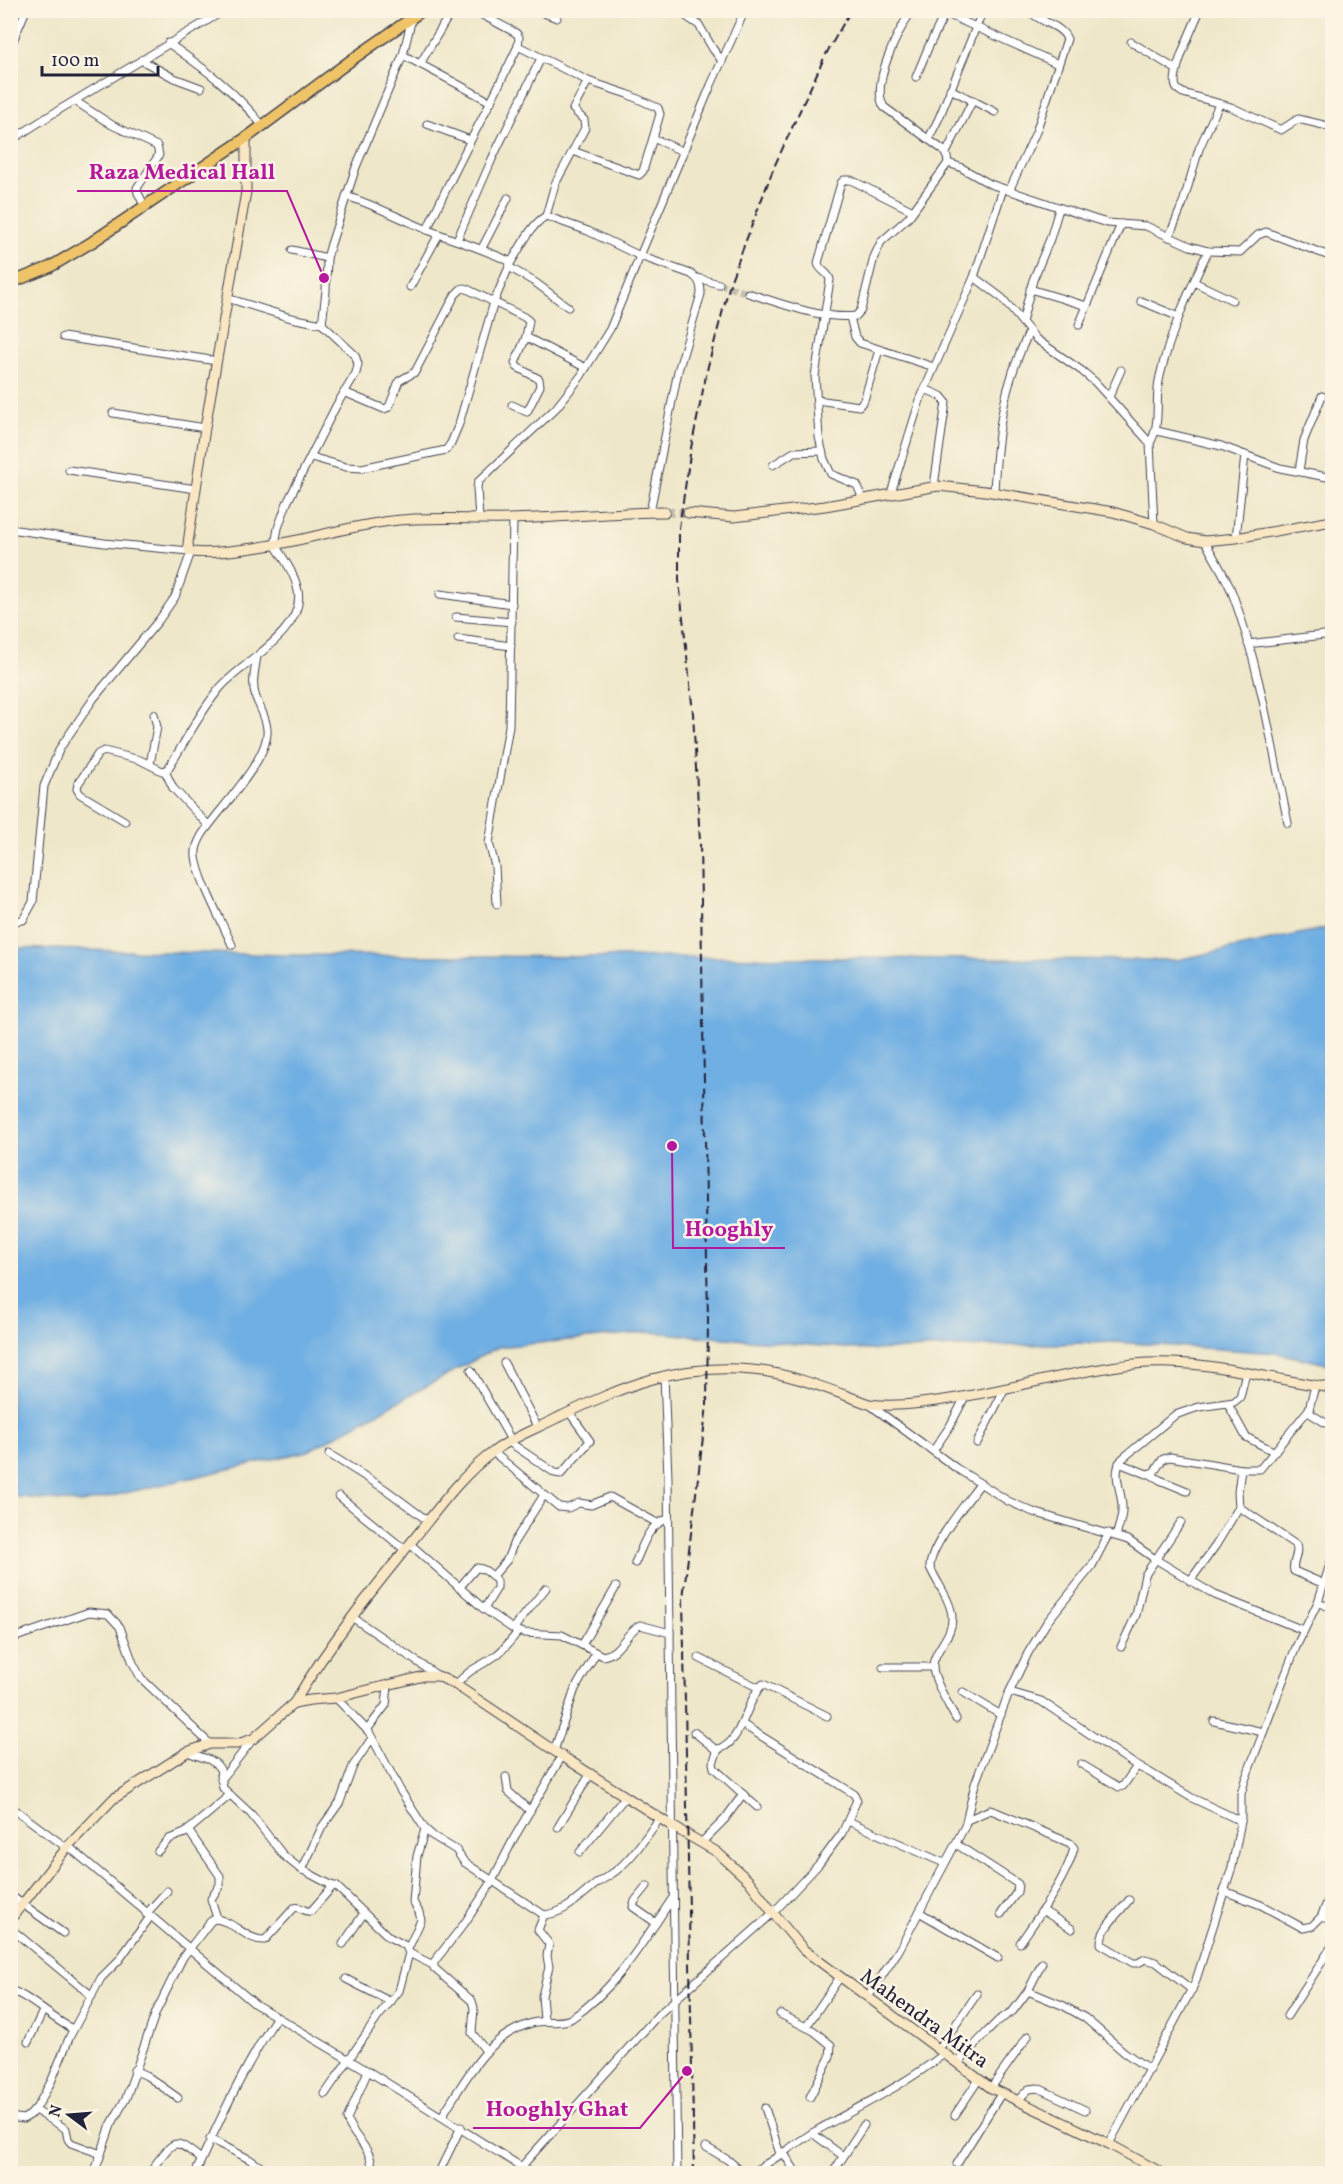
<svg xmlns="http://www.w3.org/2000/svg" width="1343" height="2184" viewBox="0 0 1343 2184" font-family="Vollkorn,serif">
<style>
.water{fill:#70afe3;stroke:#49688f;stroke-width:1.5}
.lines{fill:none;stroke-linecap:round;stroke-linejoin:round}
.street-tunnel{stroke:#c5c0ad;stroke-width:7;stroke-dasharray:7 3.5;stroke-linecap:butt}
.secondary-tunnel{stroke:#c5c0ad;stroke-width:9;stroke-dasharray:9 4.5;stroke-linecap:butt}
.street-casing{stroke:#414050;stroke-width:9}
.secondary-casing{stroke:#414050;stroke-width:11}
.primary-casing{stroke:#414050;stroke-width:13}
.street{stroke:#fff;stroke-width:7}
.secondary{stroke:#f9e7c3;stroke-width:9}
.primary{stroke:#efc469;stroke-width:10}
.rail{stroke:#22223b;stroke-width:2;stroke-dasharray:9 4.5;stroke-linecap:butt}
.labels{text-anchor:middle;stroke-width:5;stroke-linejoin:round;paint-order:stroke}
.street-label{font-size:21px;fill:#22223b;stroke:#fcf5e5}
.leader{fill:none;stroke:#b5179e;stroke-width:2}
.callout-dot{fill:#b5179e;stroke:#fcf5e5;stroke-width:2}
.callout-label{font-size:22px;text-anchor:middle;font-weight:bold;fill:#b5179e;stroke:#fcf5e5;stroke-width:5;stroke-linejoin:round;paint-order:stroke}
</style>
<rect width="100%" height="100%" fill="#fcf5e5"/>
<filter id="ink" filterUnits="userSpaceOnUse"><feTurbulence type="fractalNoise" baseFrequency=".0167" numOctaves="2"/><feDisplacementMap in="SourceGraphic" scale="12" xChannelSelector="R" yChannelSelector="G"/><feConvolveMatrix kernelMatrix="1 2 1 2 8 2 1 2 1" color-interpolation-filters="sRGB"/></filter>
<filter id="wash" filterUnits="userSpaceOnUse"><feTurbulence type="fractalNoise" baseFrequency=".008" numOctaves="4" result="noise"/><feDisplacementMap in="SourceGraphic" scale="24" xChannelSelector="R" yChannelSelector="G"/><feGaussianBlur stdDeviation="1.35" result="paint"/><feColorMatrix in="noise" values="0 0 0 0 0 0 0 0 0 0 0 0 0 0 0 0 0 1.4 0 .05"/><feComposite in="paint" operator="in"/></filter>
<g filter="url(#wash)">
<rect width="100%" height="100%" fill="#eee7c9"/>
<!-- water -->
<polygon class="water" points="1332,927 1332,1365 1277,1353 1115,1342 870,1350 651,1332 498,1347 308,1451 82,1503 11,1496 11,948 285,955 1177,960"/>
</g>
<g filter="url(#ink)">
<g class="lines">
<!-- street-tunnel -->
<polyline class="street-tunnel" points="719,284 748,293"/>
<!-- secondary-tunnel -->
<polyline class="secondary-tunnel" points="665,512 688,513"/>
<!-- street casing -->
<g class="street-casing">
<g id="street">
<polyline points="473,10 516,33 519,37 518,46"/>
<polyline points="536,10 557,18"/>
<polyline points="677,10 699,25 713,49 722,61"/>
<path d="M912 10C899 30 870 84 884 107L943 150 947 157 948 163"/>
<polyline points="938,10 1058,64"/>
<path d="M1200 10C1194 25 1170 73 1176 87 1177 90 1180 91 1183 93L1231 107 1281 130 1298 119 1332 127"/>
<polyline points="1131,42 1177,70"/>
<path d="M168 43C206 70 233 89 263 126"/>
<polyline points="10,48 26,10"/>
<polyline points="403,55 491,102"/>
<polyline points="141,60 174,78 201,88"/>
<polyline points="420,64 452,10"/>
<polyline points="916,77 928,48 945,13"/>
<polyline points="950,89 995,112"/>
<polyline points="75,101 112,125 157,146 159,155 137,188 138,193 145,207"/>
<polyline points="427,124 470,140"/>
<polyline points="929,138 939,118 983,10"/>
<polyline points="10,141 49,116 225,10"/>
<polyline points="573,151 639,175 643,171 653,138"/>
<polyline points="946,153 973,100"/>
<path d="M1009 191 1036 132 1067 39C1061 24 1039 23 1029 10"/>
<path d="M346 196C375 205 401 219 428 230 456 241 484 249 511 262 521 248 530 225 546 216L588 231 640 256 711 85 745 10"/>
<polyline points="546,216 555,184 585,128 584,120 573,109 588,81"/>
<path d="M427 230C455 167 489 108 518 46L588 81 627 94 658 108 660 114 653 138 684 152"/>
<polyline points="1169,237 1183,203 1199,149 1219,104"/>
<polyline points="457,240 492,159 541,58"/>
<polyline points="482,248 508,198"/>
<polyline points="292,250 327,258"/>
<polyline points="509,267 536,283 568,307"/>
<polyline points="974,277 1002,298 1036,339 1082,371 1095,382 1150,443 1154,524"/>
<polyline points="697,278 719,284"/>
<polyline points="1194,282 1232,300"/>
<polyline points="410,287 439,234"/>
<polyline points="1030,289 1087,306"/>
<path d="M748 293C780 303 822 320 856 316L861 310 874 257 881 242 908 218 948 163 960 167 990 184 1094 219 1107 223 1146 226 1190 246 1208 251 1240 252 1258 235 1266 232 1332 257"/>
<polyline points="227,298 291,318 322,324"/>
<polyline points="1141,301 1179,317"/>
<polyline points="850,317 855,337 860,343 934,367"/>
<polyline points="1022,322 1033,280 1050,239 1059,209"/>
<polyline points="1079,325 1121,224"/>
<polyline points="63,337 217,361"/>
<polyline points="925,389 941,396 946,402 934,486"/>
<polyline points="344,392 384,409 389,407 399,381 415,372 455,295 461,289 465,288 524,317 529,321 526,337 586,368"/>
<polyline points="1109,397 1121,370"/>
<polyline points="817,400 859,406 864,400 879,350"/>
<polyline points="512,405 527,412 540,386 539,379 517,367 515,363 526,337"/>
<polyline points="113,413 205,428"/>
<polyline points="1157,431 1221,446 1280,468 1332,478"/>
<path d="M1150 443C1162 423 1154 399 1160 376 1170 333 1189 291 1208 251"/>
<polyline points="311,457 346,467 362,468 446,450 451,443 459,424 494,302 511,262"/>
<polyline points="773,465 794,452 822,451"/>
<polyline points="69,470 196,489"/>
<polyline points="1299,471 1304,440 1322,396"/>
<path d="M994 492C997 433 1003 386 1029 332"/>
<polyline points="891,493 920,400 974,277 1003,189"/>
<path d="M863 499 857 485 831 474 824 459 819 437 815 376 830 280C829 272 819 271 818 263L841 183 844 180H851L913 211"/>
<path d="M479 519 477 488 478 482 556 408 581 376 610 329 640 256 691 274C699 279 701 284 701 294L678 371 650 512"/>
<polyline points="10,529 104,543 189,551"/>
<polyline points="1236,538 1245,455"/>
<path d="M1205 541C1214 559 1226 576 1233 595 1260 668 1272 747 1288 823"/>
<polyline points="440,594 512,604"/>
<polyline points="456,617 512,622"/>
<polyline points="458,639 511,646"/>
<polyline points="1248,644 1332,634"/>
<polyline points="150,764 157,727 154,714"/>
<polyline points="165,771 173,788 208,825"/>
<path d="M125 821 80 794 77 789 78 784 98 754 104 751 140 760 162 771 167 770C185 743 199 713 220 688 241 663 306 631 298 591 295 574 284 559 275 545L278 528 287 503 336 406 356 373 358 364 355 355 322 324 326 291 327 258 331 244 356 167 403 55 412 18"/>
<polyline points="497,904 495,866 489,843 509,726 513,519"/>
<polyline points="10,921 23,920 33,902 44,786 60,748 94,698 159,620 175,597 191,552"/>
<path d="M232 945C222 922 199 880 196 857 195 848 198 842 202 835 218 810 270 759 267 729 266 717 260 708 256 698 251 684 255 670 257 656"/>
<polyline points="504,1363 538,1428"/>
<polyline points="471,1370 511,1440"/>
<polyline points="664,1375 668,1478 677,2174"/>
<polyline points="1315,1386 1309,1409 1311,1414 1332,1427"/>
<polyline points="1228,1404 1246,1437 1275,1452"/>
<polyline points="870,1405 956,1468 1008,1501 1033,1512 1128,1540 1155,1559 1215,1595 1303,1630"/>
<polyline points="509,1442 555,1473 561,1474 590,1441 569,1412"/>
<polyline points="977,1443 1004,1390"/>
<polyline points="933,1451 950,1426 965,1397"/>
<polyline points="493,1452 559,1507 568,1508 579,1503 591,1505 610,1497 657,1523"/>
<polyline points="329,1454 385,1489 428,1521"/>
<polyline points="1119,1463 1147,1474 1154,1472 1163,1459 1170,1457 1241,1469 1260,1469 1309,1409"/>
<polyline points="1150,1474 1160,1480 1187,1491"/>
<polyline points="339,1496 405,1550"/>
<path d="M1239 1507 1296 1545C1300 1555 1291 1562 1294 1571L1324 1584"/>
<path d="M1116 1536C1119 1526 1123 1516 1122 1507 1122 1490 1111 1474 1122 1459L1175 1415 1199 1407 1234 1402 1240 1397 1246 1372"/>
<path d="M410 1544 484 1609 513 1629 524 1633 562 1635 603 1656C620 1653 626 1632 640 1625L670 1633"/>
<path d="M635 1563C643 1546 648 1523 669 1519"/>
<polyline points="493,1576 507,1560 514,1542 544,1495"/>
<polyline points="1190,1581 1216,1545 1239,1507 1238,1492 1241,1469"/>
<path d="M459 1588 476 1568C484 1567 492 1575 497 1581V1588L484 1609"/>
<polyline points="1318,1602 1332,1609"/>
<polyline points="352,1617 438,1676"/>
<polyline points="513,1629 546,1588"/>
<polyline points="10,1639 89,1612 108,1614 120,1627 133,1663 141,1678 210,1744"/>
<polyline points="582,1645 616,1587"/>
<polyline points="1121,1647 1136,1615 1145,1575 1181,1522"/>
<polyline points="699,1658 759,1688"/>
<polyline points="883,1667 933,1667"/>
<path d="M456 1685C471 1667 479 1668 495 1656 504 1650 511 1640 518 1632"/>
<polyline points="963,1692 1001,1715"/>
<polyline points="1010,1692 1041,1701 1137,1766 1149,1772 1192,1798 1241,1821"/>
<path d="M336 1698 369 1732 400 1790 425 1829 433 1836 456 1850 464 1862 544 1915C565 1913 576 1900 591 1888 600 1880 610 1876 618 1869 635 1855 647 1835 660 1818"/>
<path d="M956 1719C950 1707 931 1677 933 1664 936 1647 953 1636 952 1617 951 1600 936 1582 930 1567 930 1546 967 1502 980 1484"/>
<polyline points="1214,1721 1263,1732"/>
<polyline points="367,1730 386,1705 388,1686"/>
<path d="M694 1732 715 1749C741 1750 746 1698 763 1684L827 1716"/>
<polyline points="718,1750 713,1763 714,1768 757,1807"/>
<polyline points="554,1751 575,1689 596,1653"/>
<polyline points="187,1752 210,1760 216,1764 220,1769 223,1788 251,1814 283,1855 299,1868 333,1886"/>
<polyline points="1081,1764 1119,1787 1123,1786 1137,1766"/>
<polyline points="506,1777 508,1791 530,1811"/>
<polyline points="221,1780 253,1739"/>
<polyline points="10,1806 67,1848"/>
<path d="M967 1820 990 1810 996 1812 1070 1843 1074 1848C1067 1877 1038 1917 1020 1943"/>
<polyline points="848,1821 944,1863"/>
<polyline points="558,1827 591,1773"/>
<polyline points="188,1830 220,1876 220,1885 211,1899 217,1918"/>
<polyline points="702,1842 725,1819 743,1794"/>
<polyline points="956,1844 1018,1884 1017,1892 1001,1914"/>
<polyline points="68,1846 255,2004 368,2071 533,2174"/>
<polyline points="158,1851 169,1839 185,1833 230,1795"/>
<polyline points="580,1852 626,1796"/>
<polyline points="302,1870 322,1827 340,1802 353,1766 372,1738"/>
<polyline points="647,1886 635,1901 633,1907 656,1923"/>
<polyline points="1224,1891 1261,1905 1303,1928 1312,1926 1321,1917 1332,1920"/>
<polyline points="10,1895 63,1933"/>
<path d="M1129 1900C1120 1912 1100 1929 1101 1944L1133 1963H1138L1145 1959 1156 1962 1192 1990"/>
<polyline points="1042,1910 1072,1929"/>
<polyline points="919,1912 998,1958"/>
<polyline points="146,1914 167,1891"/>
<polyline points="1321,1917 1332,1891"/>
<polyline points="10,1928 92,1996"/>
<polyline points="343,1944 364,1913"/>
<polyline points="408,1949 421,1920 419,1912 413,1902 417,1856 425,1829"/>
<polyline points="409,1953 433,1965"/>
<polyline points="346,1979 391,2002"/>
<path d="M10 1990C28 1995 53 2020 73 2029"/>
<polyline points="1028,1991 1064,2006 1085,2018 1124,2052 1150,2070"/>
<polyline points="868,1997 899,1950 965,1826 975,1784 1008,1695 1028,1653 1047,1622 1092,1566 1109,1533"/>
<polyline points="780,2014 814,2031 831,2045 830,2057 810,2097"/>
<polyline points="1287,2016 1332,1946"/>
<polyline points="544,2020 542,1996 549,1967 547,1956 549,1944 538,1930 544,1915"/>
<polyline points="806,2027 840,1977"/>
<polyline points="28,2042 43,2011"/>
<polyline points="938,2050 977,1994"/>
<polyline points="486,2051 472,2033 474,2008 472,2001 434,1968 434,1962 464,1924 490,1885 514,1838 562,1756"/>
<polyline points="957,2064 986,2033 998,2021 1013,2011 1028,1991 1042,1963"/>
<polyline points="134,2070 147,2076 178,2098"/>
<path d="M368 2071 347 2119C353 2140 376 2149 371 2174"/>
<polyline points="991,2088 1028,2036"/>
<polyline points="1017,2101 1029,2089 1038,2088 1085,2110"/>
<polyline points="765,2108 780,2154"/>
<polyline points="35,2110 66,2129 68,2139 71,2143 101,2154"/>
<polyline points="955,2115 979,2079"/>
<path d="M442 2116C467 2078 485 2037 532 2023 544 2019 562 2025 572 2018 615 1990 644 1940 672 1899"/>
<polyline points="10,2117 23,2119 30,2115 37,2107 51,2082 70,2036 101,1978 119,1960 150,1917"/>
<polyline points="812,2133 843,2156"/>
<polyline points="210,2139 249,2159 271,2174"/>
<polyline points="1109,2144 1195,1983 1232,1867 1241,1821 1241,1794 1245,1780 1296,1647 1318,1602 1332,1558"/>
<polyline points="706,2147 728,2160 744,2174"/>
<polyline points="783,2152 797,2174"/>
<polyline points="957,2164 1001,2094"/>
<path d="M154 2166C176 2139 173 2137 201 2159"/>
<polyline points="522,2166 659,2014 773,1913 819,1864 842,1833 857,1800 854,1794 742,1724"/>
<path d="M94 2174 111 2125 126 2098 156 2012 183 1957 210 1922 214 1919C232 1919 246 1941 265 1940L294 1908C301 1905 304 1913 311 1911L333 1886H336L389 1937 406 1946 409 1953 399 1991 378 2017 325 2094"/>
<path d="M195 2174C220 2119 243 2069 276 2018"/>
<polyline points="438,2174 461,2127"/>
<path d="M748 2174C772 2163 792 2145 814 2132 858 2107 903 2086 944 2054"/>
<polyline points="832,2174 864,2125"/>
</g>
</g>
<!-- secondary casing -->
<g class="secondary-casing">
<g id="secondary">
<path d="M246 138V192L205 428 188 543 189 551C205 557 274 545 293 541 326 534 358 525 391 521 431 516 471 520 510 519 562 518 613 512 665 512"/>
<polyline points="688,513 734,517 825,506 938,486 985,491 1113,512 1154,524 1187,538 1205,541 1236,538 1332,521"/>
<path d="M294 1703C329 1644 373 1589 417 1535 440 1506 463 1474 493 1452 512 1437 536 1429 557 1418 624 1386 676 1363 752 1370 792 1373 832 1391 869 1404 893 1407 915 1404 937 1401 1004 1392 1068 1371 1134 1364 1202 1357 1266 1379 1332 1388"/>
<polyline points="10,1920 68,1846 113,1799 187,1752 210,1744 237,1744 253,1739 294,1703 310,1700 336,1698 424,1676 438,1676 456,1685 562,1756 672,1826 717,1852 749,1881 773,1913 804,1950 991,2088 1109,2144 1164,2174"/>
</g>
</g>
<!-- primary casing -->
<g class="primary-casing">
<polyline id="primary" points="10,283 50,267 92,242 246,138 350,61 423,10"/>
</g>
<!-- street -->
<use href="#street" class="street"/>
<!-- secondary -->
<use href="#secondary" class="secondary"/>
<!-- primary -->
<use href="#primary" class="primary"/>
<!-- rail -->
<polyline class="rail" points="694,2174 683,1598 707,1405 708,1320 700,842 693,713 679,580 679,528 691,448 708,366 731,280 774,167 825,56 851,10"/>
</g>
</g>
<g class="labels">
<!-- street labels -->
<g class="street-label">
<text transform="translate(925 2018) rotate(36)" y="7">Mahendra Mitra</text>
</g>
</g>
<!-- callouts -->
<path class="leader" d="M324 278L287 191H77M672 1146L673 1248H785M687 2071L640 2128H473"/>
<g class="callout-dot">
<circle cx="324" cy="278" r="6"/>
<circle cx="672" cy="1146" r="6"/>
<circle cx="687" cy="2071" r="6"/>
</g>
<g class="callout-label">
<text x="182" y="179">Raza Medical Hall</text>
<text x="729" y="1236">Hooghly</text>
<text x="557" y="2116">Hooghly Ghat</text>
</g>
<!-- margin -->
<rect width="1343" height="2184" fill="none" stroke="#fcf5e5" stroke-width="36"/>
<!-- north arrow -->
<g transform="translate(69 2115) rotate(286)" stroke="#fcf5e5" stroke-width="4.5" paint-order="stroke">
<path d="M0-4.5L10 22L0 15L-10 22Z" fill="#22223b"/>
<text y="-9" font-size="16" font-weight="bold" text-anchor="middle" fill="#22223b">N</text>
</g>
<!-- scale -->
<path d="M42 66v9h116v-9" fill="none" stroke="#22223b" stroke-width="3"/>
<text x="51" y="66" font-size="18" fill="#22223b" stroke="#fcf5e5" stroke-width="4.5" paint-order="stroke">100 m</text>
</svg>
